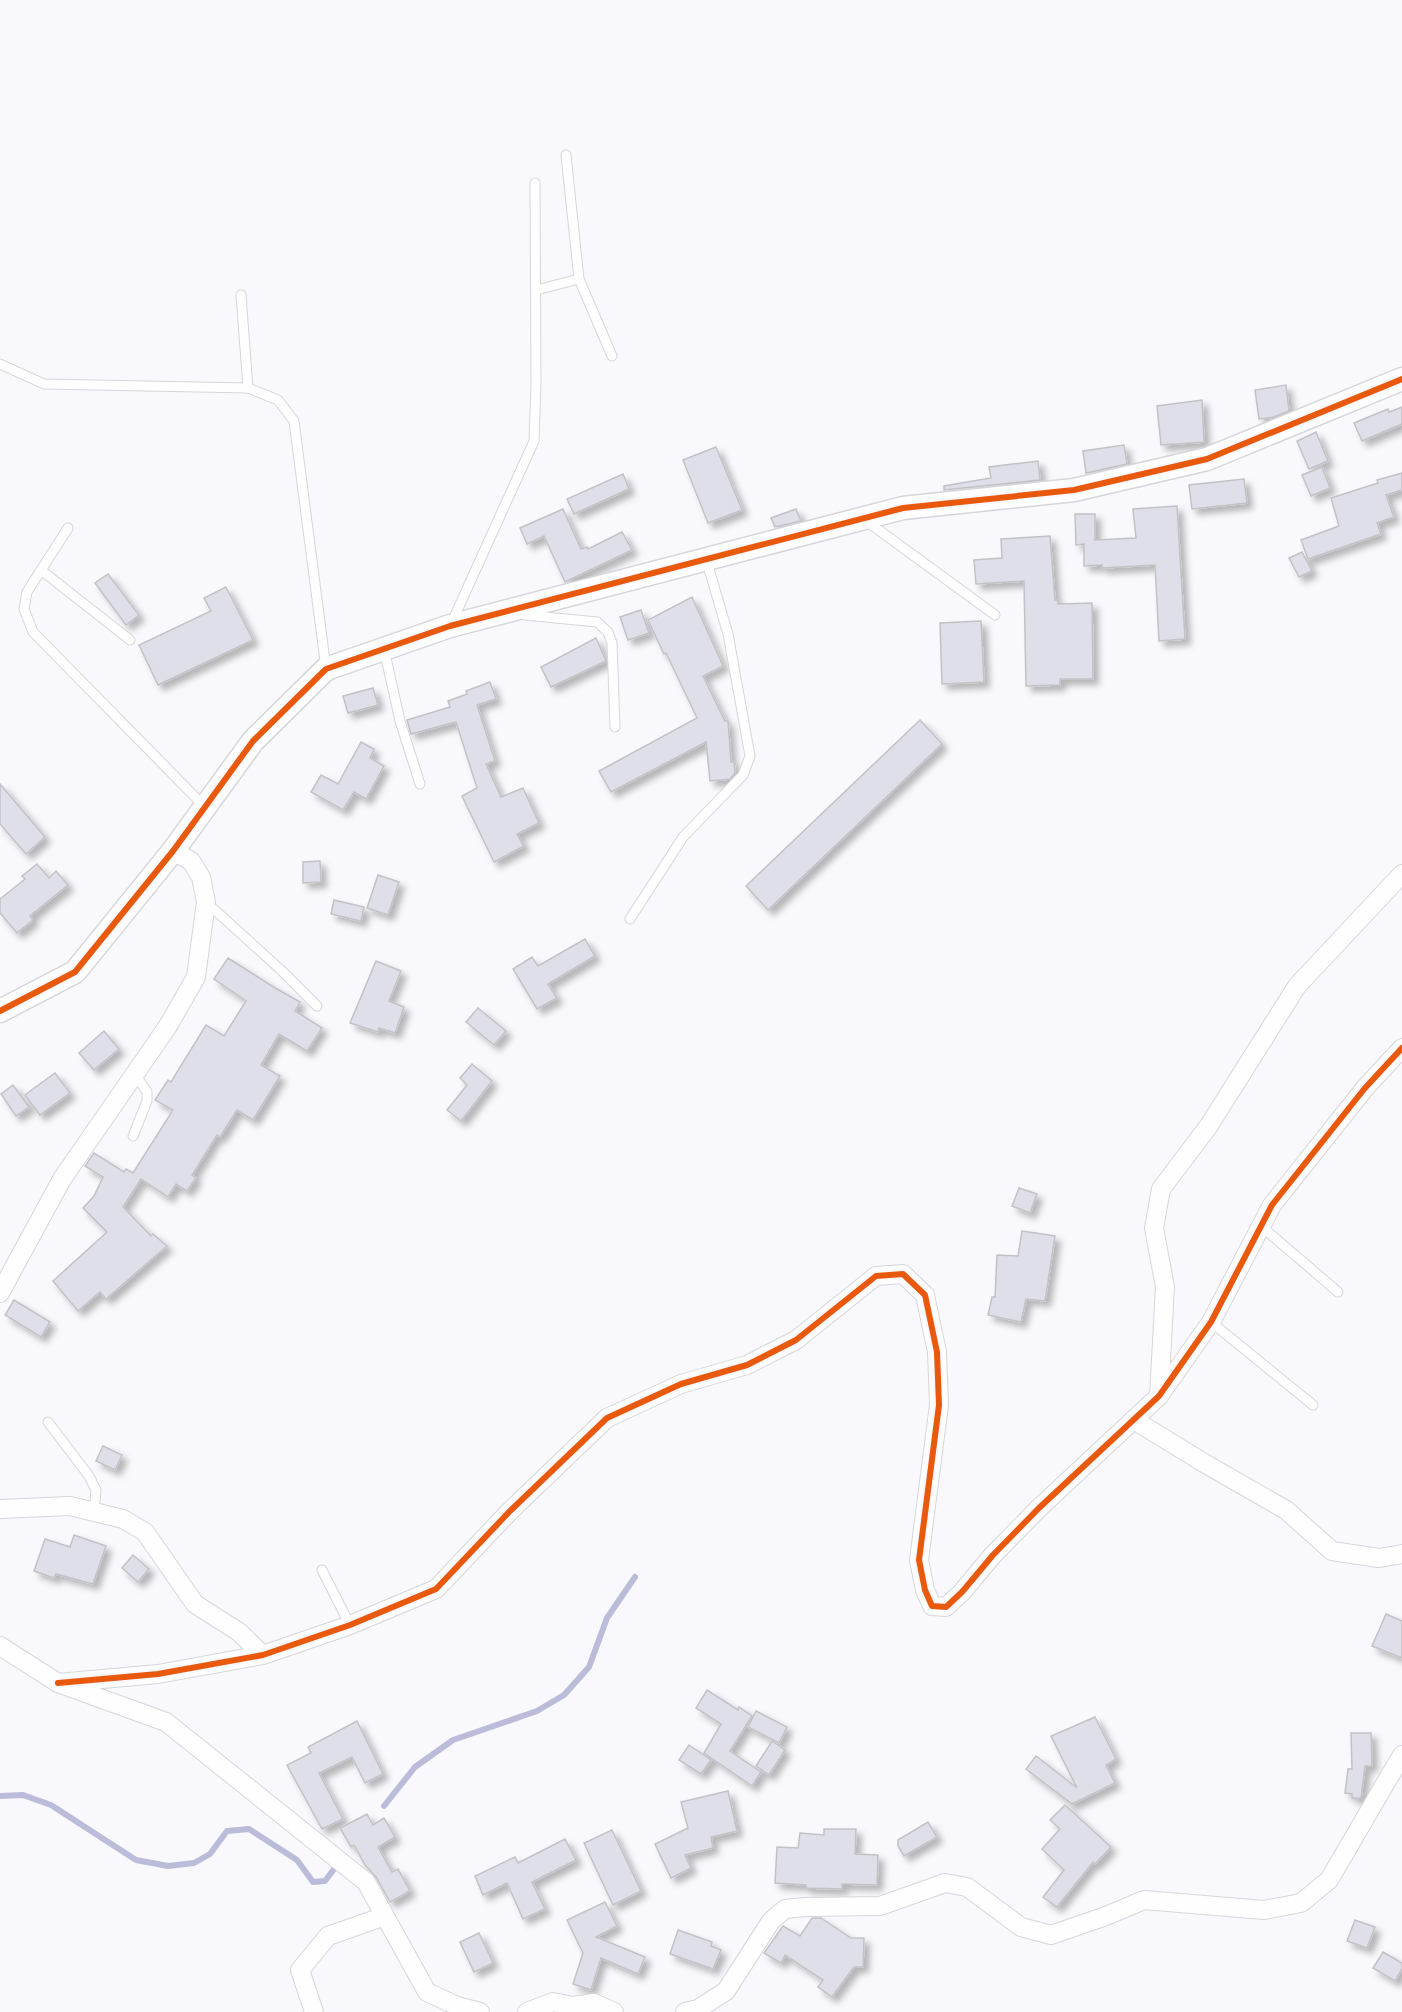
<svg xmlns="http://www.w3.org/2000/svg" width="1402" height="2012" viewBox="0 0 1402 2012" font-family="'Archivo Narrow',sans-serif">
<style>
.lines{fill:none;stroke-linecap:round;stroke-linejoin:round}
.stream{stroke:#babcd9;stroke-width:6}
.building{fill:#dfdfe9;stroke:#c2c2c6;stroke-width:1.5;filter:url(#shadow)}
.service-casing{stroke:#d6d6da;stroke-width:11}
.minor-casing{stroke:#d6d6da;stroke-width:20}
.tertiary-casing{stroke:#d6d6da;stroke-width:25}
.service{stroke:#fefeff;stroke-width:9}
.minor{stroke:#fefeff;stroke-width:18}
.tertiary{stroke:#fefeff;stroke-width:22}
.cycleway-casing{stroke:#f8f8fe;stroke-width:10}
.cycleway{stroke:#e8590c;stroke-width:6}
</style>
<defs>
<filter id="shadow"><feDropShadow dx="5.5" dy="5.5" stdDeviation="3" flood-color="#0004"/></filter>
</defs>
<rect width="100%" height="100%" fill="#f9f9fd"/>
<g class="lines">
<!-- stream -->
<g class="stream">
<polyline points="0,1796 23,1795 51,1805 136,1860 168,1866 194,1863 210,1854 227,1831 249,1829 297,1860 313,1882 325,1881 334,1869"/>
<polyline points="384,1806 415,1767 453,1740 537,1711 564,1695 589,1667 607,1618 635,1577"/>
</g>
</g>
<!-- building -->
<g class="building">
<polygon points="1286,385 1289,411 1274,417 1259,419 1255,390"/>
<polygon points="1202,400 1204,442 1161,445 1157,406"/>
<polygon points="1402,407 1402,424 1362,441 1354,423 1388,409 1389,412"/>
<polygon points="1316,432 1328,461 1309,469 1297,441"/>
<polygon points="1124,445 1127,464 1086,473 1083,451"/>
<polygon points="716,447 742,510 708,523 683,460"/>
<polygon points="1038,461 1040,480 944,490 944,486 991,478 989,467"/>
<polygon points="1322,467 1330,488 1311,496 1302,475"/>
<polygon points="1402,473 1402,490 1386,495 1394,517 1377,523 1381,534 1308,559 1301,540 1339,526 1331,498 1378,483 1377,480"/>
<polygon points="623,474 629,489 574,514 567,499"/>
<polygon points="1244,479 1247,503 1192,509 1189,485"/>
<polygon points="1177,506 1185,639 1159,641 1155,565 1102,568 1102,565 1084,566 1084,544 1076,545 1075,514 1095,514 1095,540 1136,538 1133,509"/>
<polygon points="563,509 581,549 587,547 588,549 622,532 632,550 565,582 544,536 527,544 520,528"/>
<polygon points="796,509 801,521 775,527 771,518"/>
<polygon points="1050,536 1055,600 1058,600 1058,604 1092,603 1093,679 1060,679 1060,685 1026,686 1024,581 976,584 974,560 1002,558 1001,539"/>
<polygon points="1302,552 1312,571 1299,577 1289,558"/>
<polygon points="108,574 139,615 126,625 95,583"/>
<polygon points="226,587 253,640 158,685 139,645 211,611 204,598"/>
<polygon points="692,597 723,666 703,676 725,721 728,721 731,762 734,762 735,773 730,779 710,781 706,742 611,792 599,771 697,718 666,653 664,654 648,620"/>
<polygon points="641,610 649,633 628,640 620,617"/>
<polygon points="981,621 984,682 942,684 940,623"/>
<polygon points="596,638 606,661 551,687 541,667"/>
<polygon points="490,682 496,699 477,705 495,761 486,764 501,797 523,788 539,823 517,834 524,846 494,862 462,796 477,788 456,722 411,734 407,720 450,707 448,701 467,694 466,691"/>
<polygon points="373,688 378,705 348,713 343,696"/>
<polygon points="920,720 942,744 768,910 746,886"/>
<polygon points="361,742 374,749 370,758 384,766 366,799 354,792 343,810 311,792 321,775 338,784"/>
<polygon points="0,784 45,837 26,854 0,824"/>
<polygon points="320,861 321,882 303,883 303,862"/>
<polygon points="37,864 49,878 56,871 68,885 30,916 33,920 17,933 0,913 0,899 25,879 22,876"/>
<polygon points="378,875 399,882 388,915 367,908"/>
<polygon points="334,900 364,907 361,921 331,914"/>
<polygon points="585,939 595,956 548,984 557,998 537,1009 513,969 532,957 538,966"/>
<polygon points="228,958 272,986 300,1002 295,1011 322,1028 307,1051 279,1034 261,1065 280,1076 253,1120 237,1110 220,1137 217,1135 192,1175 196,1178 187,1191 176,1184 168,1197 141,1179 123,1207 151,1236 153,1234 167,1246 106,1299 100,1292 78,1311 53,1281 107,1232 83,1208 94,1196 103,1177 85,1166 94,1153 124,1172 126,1169 133,1173 173,1110 155,1100 168,1080 171,1082 206,1025 224,1036 246,1001 214,979"/>
<polygon points="376,961 401,971 389,1001 404,1007 395,1033 379,1028 378,1032 350,1023"/>
<polygon points="478,1008 506,1031 494,1045 466,1022"/>
<polygon points="104,1031 119,1049 94,1070 79,1053"/>
<polygon points="472,1064 492,1081 461,1121 447,1110 467,1085 460,1078"/>
<polygon points="55,1073 70,1093 40,1115 25,1095"/>
<polygon points="13,1085 29,1107 16,1116 1,1094"/>
<polygon points="1019,1188 1037,1194 1030,1213 1012,1206"/>
<polygon points="1022,1231 1055,1236 1045,1301 1026,1299 1021,1322 988,1315 992,1297 995,1297 997,1255 1018,1256"/>
<polygon points="14,1300 50,1322 41,1337 5,1315"/>
<polygon points="103,1446 122,1455 115,1470 96,1461"/>
<polygon points="74,1535 106,1546 93,1584 56,1574 54,1578 34,1571 45,1539 70,1547"/>
<polygon points="133,1555 149,1569 138,1582 122,1568"/>
<polygon points="1386,1614 1402,1621 1402,1658 1372,1646"/>
<polygon points="707,1690 738,1710 739,1707 752,1716 730,1751 761,1772 752,1786 704,1753 721,1724 696,1708"/>
<polygon points="756,1711 787,1727 779,1743 748,1727"/>
<polygon points="1095,1717 1116,1759 1106,1765 1115,1783 1072,1804 1026,1769 1036,1756 1077,1788 1051,1736"/>
<polygon points="357,1721 383,1774 365,1783 352,1757 319,1773 343,1819 322,1829 287,1765 311,1753 308,1747"/>
<polygon points="1351,1733 1371,1733 1372,1766 1365,1766 1361,1798 1352,1798 1352,1794 1345,1793 1348,1769 1352,1769"/>
<polygon points="772,1741 785,1750 769,1775 756,1766"/>
<polygon points="689,1745 711,1760 701,1774 679,1760"/>
<polygon points="728,1791 737,1831 711,1837 713,1848 685,1855 691,1868 671,1878 655,1844 688,1828 681,1802"/>
<polygon points="1065,1805 1111,1847 1095,1864 1093,1862 1057,1907 1043,1897 1064,1870 1042,1849 1060,1829 1050,1820"/>
<polygon points="367,1814 373,1825 384,1818 395,1837 378,1847 392,1872 398,1869 410,1891 390,1902 376,1877 365,1865 354,1845 351,1847 340,1828"/>
<polygon points="928,1822 937,1837 904,1856 898,1846 898,1840"/>
<polygon points="824,1829 856,1829 855,1854 878,1855 877,1885 842,1884 842,1889 806,1888 806,1885 775,1883 777,1847 798,1848 800,1833 824,1835"/>
<polygon points="612,1830 641,1891 613,1905 584,1843"/>
<polygon points="565,1839 576,1860 532,1882 545,1909 523,1919 507,1883 483,1895 475,1876 515,1857 518,1863"/>
<polygon points="605,1902 617,1926 596,1937 645,1957 638,1974 601,1958 591,1990 573,1984 583,1953 567,1920"/>
<polygon points="812,1918 821,1918 851,1938 864,1938 863,1967 854,1967 832,1997 818,1987 823,1980 785,1955 781,1963 764,1953 783,1926 800,1936"/>
<polygon points="1355,1920 1375,1927 1367,1948 1347,1941"/>
<polygon points="678,1930 712,1942 711,1946 721,1950 713,1969 670,1954"/>
<polygon points="479,1933 493,1963 474,1972 460,1942"/>
<polygon points="1383,1952 1402,1963 1402,1969 1395,1981 1373,1968"/>
</g>
<g class="lines">
<!-- service casing -->
<g class="service-casing">
<g id="service">
<polyline points="566,155 579,279 612,356"/>
<polyline points="536,290 579,279"/>
<polyline points="241,295 248,388"/>
<polyline points="0,364 44,384 248,388 278,400 294,421 326,669"/>
<polyline points="865,520 995,615"/>
<polyline points="68,528 27,592 24,609 33,632 205,807"/>
<polyline points="41,570 130,640"/>
<polyline points="525,615 597,622 608,632 612,643 615,727"/>
<polyline points="452,622 534,441 536,384 535,183"/>
<polyline points="384,649 400,721 420,784"/>
<polyline points="207,903 281,970 317,1006"/>
<polyline points="630,919 683,837 743,775 750,756 728,634 706,559"/>
<polyline points="133,1136 147,1101 147,1092 135,1074"/>
<polyline points="1261,1226 1338,1292"/>
<polyline points="1211,1322 1313,1405"/>
<polyline points="48,1422 89,1476 96,1490 94,1512"/>
<polyline points="322,1570 350,1625"/>
</g>
</g>
<!-- minor casing -->
<g class="minor-casing">
<g id="minor">
<polyline points="0,1293 62,1179 168,1026 196,977 206,902 201,877 191,861 173,851"/>
<polyline points="1159,1396 1165,1287 1154,1228 1161,1189 1208,1127 1297,986 1402,874"/>
<polyline points="1134,1420 1204,1463 1286,1510 1332,1551 1379,1558 1402,1554"/>
<polyline points="0,1509 70,1506 123,1519 145,1532 195,1604 239,1632 263,1655"/>
<polyline points="0,1646 58,1683 166,1722 366,1882 427,1992 457,2006 480,2012"/>
<polyline points="58,1683 158,1674 263,1655 350,1625 436,1589 510,1511 607,1418 681,1384 747,1365 796,1340 876,1276 903,1274 925,1295 937,1352 939,1405 919,1560 925,1590 932,1606 946,1607 962,1592 993,1555 1039,1508 1159,1396 1211,1322 1272,1205 1365,1088 1402,1048"/>
<polyline points="573,2006 594,2003 614,2012"/>
<polyline points="314,2012 300,1970 328,1936 385,1916"/>
<polyline points="527,2012 553,2002 573,2006 575,2012"/>
<polyline points="685,2012 698,2009 726,1991 771,1921 785,1909 805,1907 880,1906 945,1883 967,1887 1021,1927 1051,1935 1106,1916 1144,1900 1264,1910 1301,1903 1329,1880 1402,1755"/>
</g>
</g>
<!-- tertiary casing -->
<g class="tertiary-casing">
<polyline id="tertiary" points="0,1011 75,972 173,851 253,741 326,669 450,626 903,508 1074,490 1207,459 1402,379"/>
</g>
<!-- service -->
<use href="#service" class="service"/>
<!-- minor -->
<use href="#minor" class="minor"/>
<!-- tertiary -->
<use href="#tertiary" class="tertiary"/>
<!-- cycleway casing -->
<g class="cycleway-casing">
<g id="cycleway">
<polyline points="0,1011 75,972 173,851 253,741 326,669 450,626 903,508 1074,490 1207,459 1402,379"/>
<polyline points="58,1683 158,1674 263,1655 350,1625 436,1589 510,1511 607,1418 681,1384 747,1365 796,1340 876,1276 903,1274 925,1295 937,1352 939,1405 919,1560 925,1590 932,1606 946,1607 962,1592 993,1555 1039,1508 1159,1396 1211,1322 1272,1205 1365,1088 1402,1048"/>
</g>
</g>
<!-- cycleway -->
<use href="#cycleway" class="cycleway"/>
</g>
</svg>
